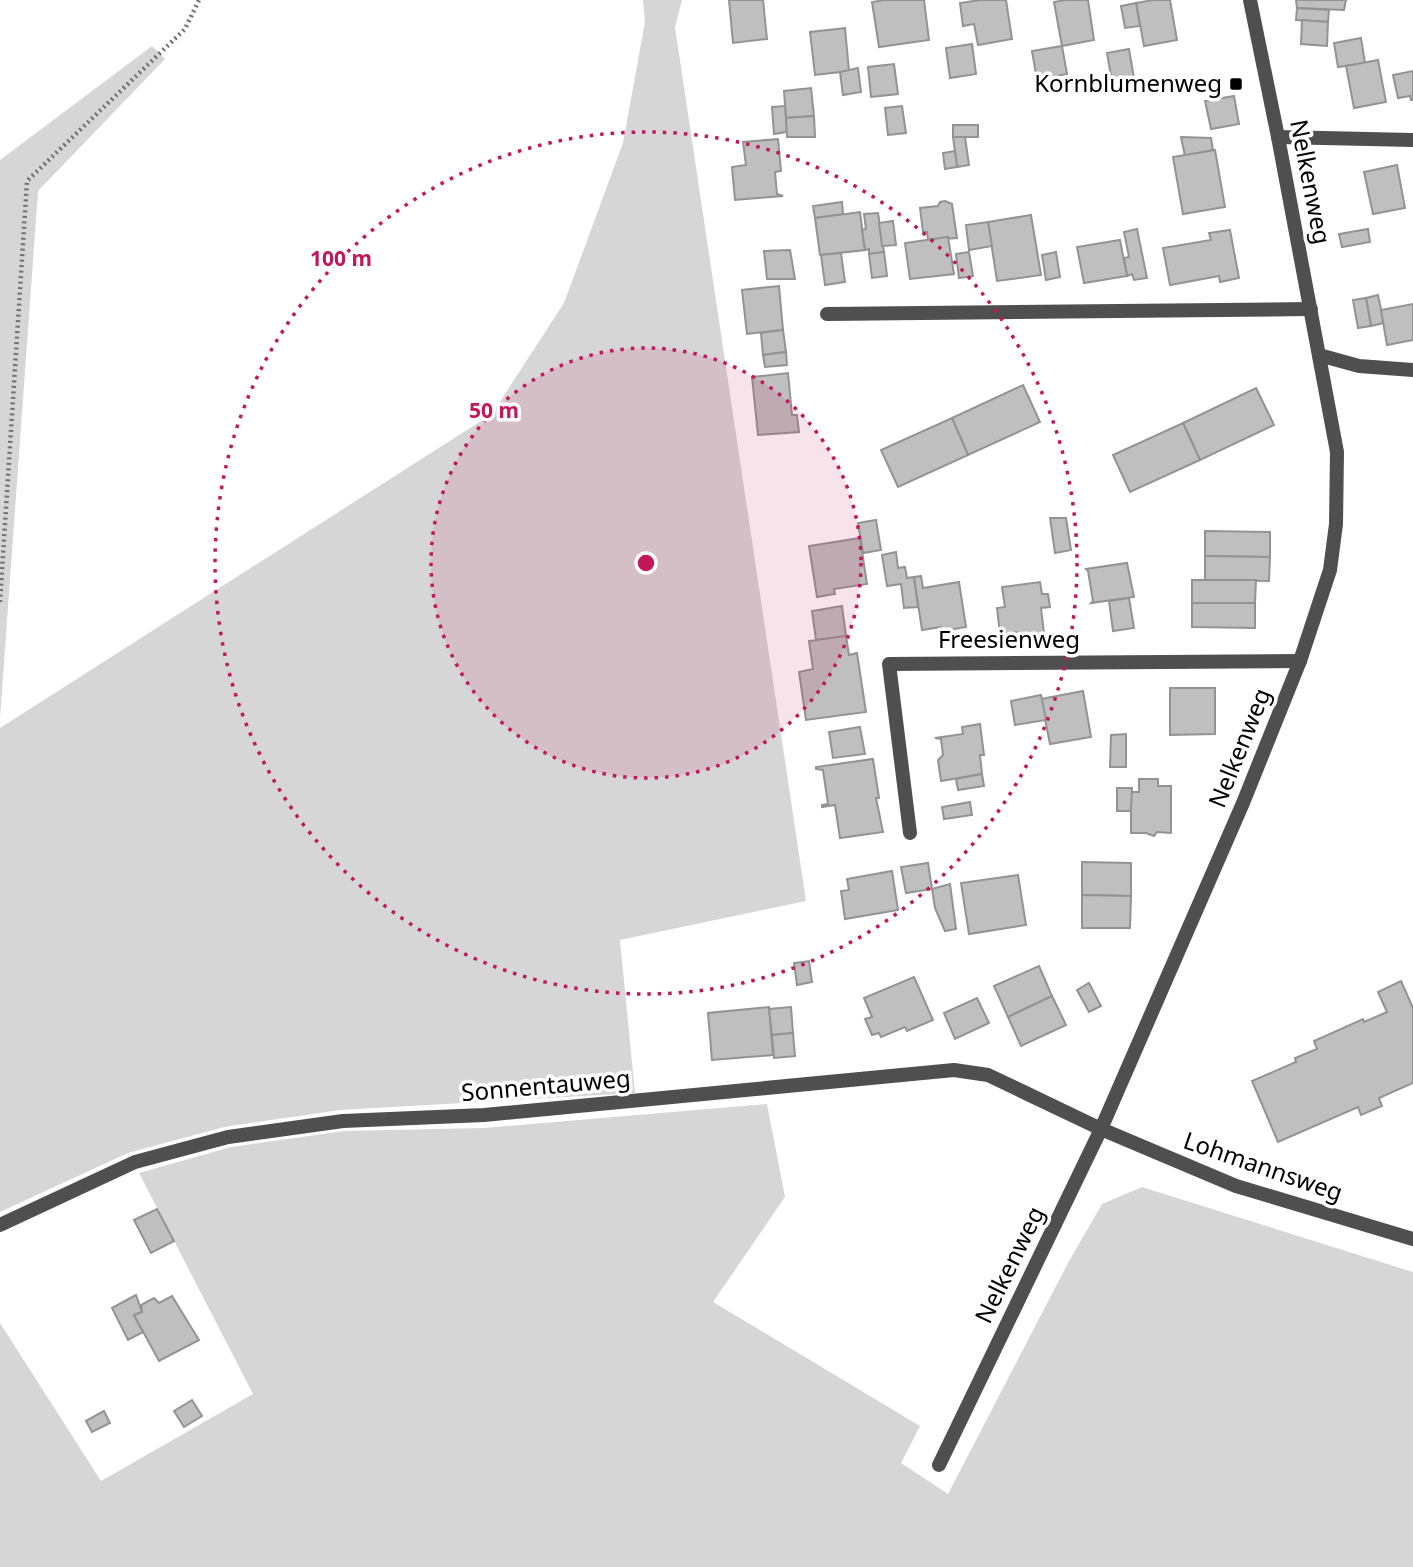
<svg xmlns="http://www.w3.org/2000/svg" width="1413" height="1567" viewBox="0 0 1413 1567" font-family="'Noto Sans',sans-serif">
<style>
.green{fill:#d6d6d6}
.building{fill:#bfbfbf;stroke:#939393;stroke-width:2}
.lines{fill:none;stroke-linecap:round;stroke-linejoin:round}
.path{stroke:#717171;stroke-width:4.5;stroke-dasharray:2 3.5;stroke-linecap:butt}
.minor{stroke:#4f4f4f;stroke-width:14}
.ring{fill:none;stroke:#c2185b;stroke-width:3.5;stroke-dasharray:3.5 7}
.poi-dot{fill:#000;stroke:#fff;stroke-width:2.5}
.labels{text-anchor:middle;stroke-width:7;stroke-linejoin:round;paint-order:stroke}
.poi-label{font-size:24px;fill:#000;stroke:#fff;text-anchor:end}
.street-label{font-size:24px;fill:#000;stroke:#fff}
.centre{fill:#c2185b;stroke:#fff;stroke-width:3.5}
.ring-label{font-size:21px;text-anchor:middle;font-weight:bold;fill:#c2185b;stroke:#fff;stroke-width:7;stroke-linejoin:round;paint-order:stroke}
</style>
<rect width="100%" height="100%" fill="#fff"/>
<!-- green -->
<g class="green">
<polygon points="643,0 682,0 675,27 806,901 620,940 635,1093 340,1110 224,1127 128,1153 0,1212 0,728 492,414 564,303 623,143 645,22"/>
<polygon points="152,46 165,59 38,191 0,718 0,160"/>
<polygon points="767,1104 785,1197 713,1302 920,1426 901,1463 948,1494 1068,1263 1102,1204 1142,1187 1413,1272 1413,1567 0,1567 0,1323 101,1481 253,1394 139,1173 231,1147 344,1131 483,1128"/>
</g>
<!-- building -->
<g class="building">
<polygon points="729,0 763,0 767,39 733,43"/>
<polygon points="885,0 924,0 929,40 879,47 872,2"/>
<polygon points="980,0 1006,0 1012,39 978,45 974,24 963,26 960,3"/>
<polygon points="1065,0 1088,0 1094,40 1062,46 1054,2"/>
<polygon points="1153,0 1170,0 1177,40 1144,46 1136,3"/>
<polygon points="1296,0 1346,0 1344,10 1297,8"/>
<polygon points="1136,3 1140,26 1125,28 1121,6"/>
<polygon points="1297,8 1329,10 1328,22 1296,20"/>
<polygon points="1302,20 1328,22 1327,46 1301,44"/>
<polygon points="845,28 849,71 815,75 810,32"/>
<polygon points="1361,38 1365,63 1338,67 1334,43"/>
<polygon points="972,44 976,74 950,78 946,48"/>
<polygon points="1062,46 1067,74 1037,80 1032,51"/>
<polygon points="1129,49 1134,78 1112,82 1107,53"/>
<polygon points="1378,60 1386,102 1354,108 1346,66"/>
<polygon points="894,64 898,94 871,97 868,67"/>
<polygon points="858,68 861,92 843,95 840,72"/>
<polygon points="1413,71 1413,100 1411,100 1410,96 1398,98 1393,75"/>
<polygon points="811,88 814,116 786,118 784,91"/>
<polygon points="1234,96 1239,124 1211,129 1205,101"/>
<polygon points="785,106 787,132 774,134 772,107"/>
<polygon points="902,106 906,133 888,135 885,108"/>
<polygon points="814,116 815,137 787,137 786,118"/>
<rect x="953" y="125" width="25" height="12"/>
<polygon points="953,137 965,137 969,165 957,167"/>
<polygon points="1181,137 1211,138 1213,150 1185,156"/>
<polygon points="778,139 781,171 775,172 777,194 783,196 735,200 732,167 746,165 743,142"/>
<polygon points="1215,150 1225,207 1183,214 1173,157"/>
<polygon points="955,151 957,167 945,169 943,153"/>
<polygon points="1397,165 1405,208 1373,214 1364,172"/>
<polygon points="945,201 952,204 957,238 928,240 927,232 923,232 920,208 938,206 940,202"/>
<polygon points="842,202 843,214 815,218 813,206"/>
<polygon points="860,212 865,250 820,255 815,218"/>
<polygon points="878,213 884,252 869,254 869,249 865,250 862,230 866,229 864,214"/>
<polygon points="1031,215 1041,275 997,281 988,222"/>
<polygon points="893,221 896,245 882,246 879,223"/>
<polygon points="988,222 992,246 969,250 966,225"/>
<polygon points="1137,229 1147,278 1134,280 1132,274 1127,276 1124,258 1129,257 1124,232"/>
<polygon points="1368,229 1370,242 1342,247 1339,234"/>
<polygon points="1230,230 1239,278 1220,282 1219,276 1170,285 1163,248 1211,240 1209,233"/>
<polygon points="948,237 954,274 910,279 905,243"/>
<polygon points="1120,240 1127,276 1084,283 1077,247"/>
<polygon points="790,250 795,279 767,279 764,251"/>
<polygon points="884,252 887,276 872,278 869,254"/>
<polygon points="969,252 973,276 959,278 956,254"/>
<polygon points="1056,252 1060,277 1046,280 1042,255"/>
<polygon points="841,253 845,282 825,285 821,255"/>
<polygon points="779,286 783,330 747,334 742,290"/>
<polygon points="1378,295 1384,323 1371,326 1366,298"/>
<polygon points="1366,298 1371,326 1358,328 1353,300"/>
<polygon points="1413,304 1413,340 1387,345 1381,310"/>
<polygon points="783,330 786,352 763,355 761,333"/>
<polygon points="786,352 787,365 765,367 763,355"/>
<polygon points="788,373 792,415 797,415 799,432 758,435 752,377"/>
<polygon points="1023,385 1040,422 968,455 952,418"/>
<polygon points="1256,388 1274,425 1200,460 1183,423"/>
<polygon points="952,418 968,455 898,487 881,450"/>
<polygon points="1183,423 1200,460 1130,492 1113,455"/>
<polygon points="1050,518 1066,518 1071,550 1055,553"/>
<polygon points="876,520 881,550 863,553 858,523"/>
<polygon points="1205,531 1270,532 1270,557 1205,556"/>
<polygon points="860,538 867,584 834,589 835,594 817,597 809,546"/>
<polygon points="896,552 898,568 905,567 907,578 914,577 918,607 904,608 901,584 887,586 882,555"/>
<polygon points="1205,556 1270,557 1269,581 1205,580"/>
<polygon points="1127,563 1134,597 1091,603 1093,601 1088,571 1086,569"/>
<polygon points="921,576 923,588 959,582 966,627 942,631 941,627 922,630 914,577"/>
<polygon points="1192,580 1256,580 1255,603 1192,603"/>
<polygon points="1040,582 1042,594 1048,594 1050,607 1041,608 1044,633 1022,635 1021,632 1000,634 997,608 1005,607 1002,587"/>
<polygon points="1129,598 1134,628 1113,631 1109,601"/>
<polygon points="1192,603 1255,603 1255,628 1192,627"/>
<polygon points="842,606 846,636 816,640 812,611"/>
<polygon points="846,636 849,655 857,653 866,712 806,720 799,672 813,669 809,641"/>
<polygon points="1170,688 1215,688 1215,734 1170,735"/>
<polygon points="1083,691 1091,737 1050,744 1041,699"/>
<polygon points="1041,695 1046,720 1015,725 1011,701"/>
<polygon points="980,724 984,755 980,755 982,774 941,781 938,760 943,755 941,739 935,738 963,734 962,727"/>
<polygon points="860,727 865,754 833,758 829,732"/>
<polygon points="1126,734 1126,767 1110,767 1111,735"/>
<polygon points="873,759 879,798 876,798 883,832 840,838 835,805 822,807 822,805 828,804 823,770 816,769 816,767"/>
<polygon points="982,774 984,786 958,790 956,779"/>
<polygon points="1139,779 1158,779 1158,786 1171,786 1171,833 1157,832 1154,836 1146,833 1131,833 1131,792 1139,792"/>
<polygon points="1117,788 1132,788 1131,811 1117,811"/>
<polygon points="970,802 972,815 944,819 942,807"/>
<polygon points="1082,862 1131,863 1131,896 1082,895"/>
<polygon points="928,863 932,889 906,893 901,867"/>
<polygon points="892,871 898,910 845,919 841,891 849,890 847,879"/>
<polygon points="1018,875 1026,925 969,934 961,883"/>
<polygon points="950,884 956,929 945,931 935,908 932,889"/>
<polygon points="1082,895 1131,896 1130,928 1082,928"/>
<polygon points="809,961 812,982 797,985 794,963"/>
<polygon points="1039,966 1052,996 1008,1017 994,986"/>
<polygon points="914,977 933,1020 907,1031 905,1027 881,1037 879,1033 872,1035 865,1019 872,1017 864,998"/>
<polygon points="1401,981 1413,1008 1413,1083 1379,1098 1382,1106 1361,1115 1358,1107 1278,1142 1252,1081 1296,1062 1295,1058 1317,1049 1314,1041 1363,1019 1364,1022 1387,1012 1378,992"/>
<polygon points="1089,983 1101,1006 1089,1012 1077,990"/>
<polygon points="1052,996 1066,1025 1021,1046 1008,1017"/>
<polygon points="977,998 989,1023 955,1039 944,1013"/>
<polygon points="769,1007 773,1055 712,1060 708,1013"/>
<polygon points="791,1007 793,1033 772,1035 769,1009"/>
<polygon points="793,1033 795,1056 774,1058 772,1035"/>
<polygon points="157,1209 174,1241 151,1253 134,1220"/>
<polygon points="136,1295 142,1312 134,1315 143,1332 128,1340 112,1308"/>
<polygon points="172,1296 199,1340 159,1361 134,1315 142,1312 141,1305 154,1298 159,1303"/>
<polygon points="192,1400 202,1416 184,1427 174,1411"/>
<polygon points="104,1411 110,1423 92,1432 86,1421"/>
</g>
<g class="lines">
<!-- path -->
<polyline class="path" points="0,602 27,181 185,29 199,0"/>
<!-- minor -->
<g class="minor">
<polyline points="1278,137 1413,140"/>
<polyline points="827,314 1311,309"/>
<polyline points="1319,355 1359,366 1413,370"/>
<polyline points="910,833 889,664 1300,661"/>
<polyline points="0,1225 135,1162 228,1137 343,1121 484,1115 954,1070 988,1075 1101,1129 1236,1186 1413,1239"/>
<polyline points="939,1465 1101,1129 1243,803 1300,661 1330,570 1336,524 1337,452 1278,137 1250,0"/>
</g>
</g>
<!-- distance rings -->
<circle cx="646" cy="563" r="215" fill="#c2185b" fill-opacity=".12"/>
<g class="ring">
<circle cx="646" cy="563" r="215"/>
<circle cx="646" cy="563" r="431"/>
</g>
<!-- markers -->
<rect class="poi-dot" x="1229" y="77" width="14" height="14" rx="3.5"/>
<g class="labels">
<!-- poi labels -->
<g class="poi-label">
<text x="1222" y="92">Kornblumenweg</text>
</g>
<!-- street labels -->
<g class="street-label">
<text transform="translate(1310 182) rotate(79)" y="8">Nelkenweg</text>
<text x="1009" y="648">Freesienweg</text>
<text transform="translate(1240 748) rotate(-68)" y="8">Nelkenweg</text>
<text transform="translate(546 1086) rotate(-5)" y="8">Sonnentauweg</text>
<text transform="translate(1263 1167) rotate(19)" y="8">Lohmannsweg</text>
<text transform="translate(1010 1265) rotate(-64)" y="8">Nelkenweg</text>
</g>
</g>
<circle cx="646" cy="563" r="10" class="centre"/>
<g class="ring-label">
<text x="341" y="266">100 m</text>
<text x="494" y="418">50 m</text>
</g>
</svg>
